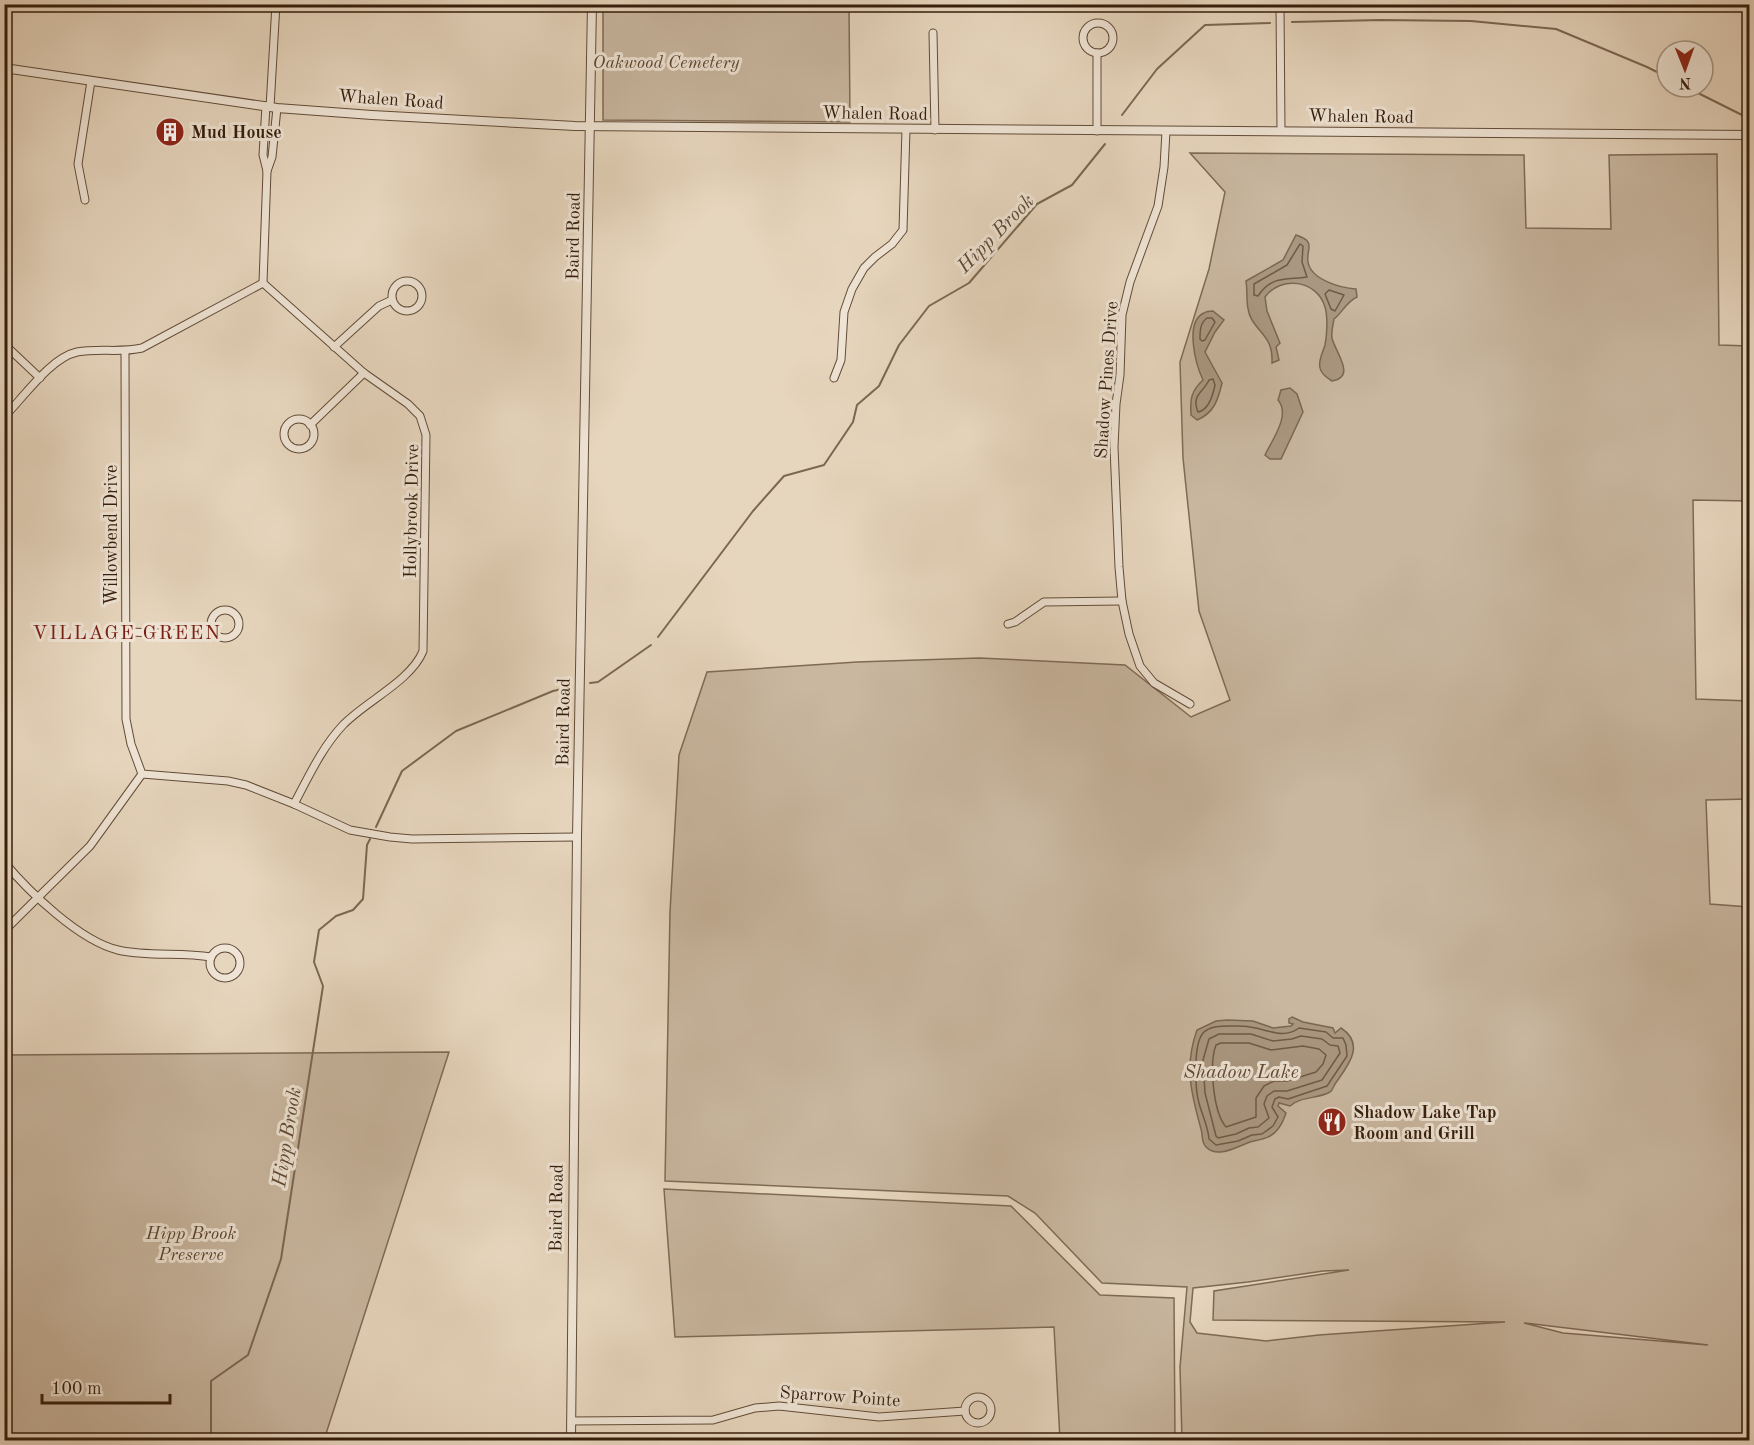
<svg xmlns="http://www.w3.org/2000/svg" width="1754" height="1445" viewBox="0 0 1754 1445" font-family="'Old Standard TT',serif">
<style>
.green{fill:#c9b7a0;stroke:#7f6a56;stroke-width:1.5;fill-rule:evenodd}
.water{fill:#aa9781;stroke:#7b6752;stroke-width:1.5}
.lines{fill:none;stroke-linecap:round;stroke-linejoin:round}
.shore{stroke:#705a46;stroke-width:1.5}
.stream{stroke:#7b6752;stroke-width:2}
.minor-casing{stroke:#624c38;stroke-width:9}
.tertiary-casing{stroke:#624c38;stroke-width:10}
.minor{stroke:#efe4d5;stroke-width:7}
.tertiary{stroke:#efe4d5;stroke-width:8}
.labels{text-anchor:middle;stroke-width:6;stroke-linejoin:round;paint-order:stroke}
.park-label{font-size:18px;font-style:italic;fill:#5a4430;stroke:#efe4d5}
.street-label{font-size:18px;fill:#351e0b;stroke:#efe4d5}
.poi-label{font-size:18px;font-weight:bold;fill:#351e0b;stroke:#efe4d5;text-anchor:start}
.water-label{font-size:20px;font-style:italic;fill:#5e4834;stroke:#efe4d5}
.neighbourhood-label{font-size:20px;letter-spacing:1.5px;fill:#7a1f14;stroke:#efe4d5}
</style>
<rect width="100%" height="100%" fill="#e7d6be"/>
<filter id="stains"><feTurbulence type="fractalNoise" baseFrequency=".00333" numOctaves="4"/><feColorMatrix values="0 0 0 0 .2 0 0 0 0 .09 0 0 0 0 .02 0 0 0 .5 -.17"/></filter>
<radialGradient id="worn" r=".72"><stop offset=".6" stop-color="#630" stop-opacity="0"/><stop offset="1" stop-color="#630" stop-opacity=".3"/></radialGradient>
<!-- green -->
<g class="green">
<polygon points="603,5 849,5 850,122 603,120"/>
<path d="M1190 153 1524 155 1526 228 1611 229 1609 155 1717 154 1719 345 1749 346 1750 501 1693 500 1696 699 1749 701V799L1706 800 1710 904 1749 907V1440H1182L1180 1367 1187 1287 1102 1283 1035 1213 1008 1196 665 1181 670 912 679 755 707 672 857 662 979 658 1125 665 1191 717 1230 700 1199 611 1183 458 1180 362 1209 269 1225 192ZM1349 1270 1214 1291 1213 1320 1505 1322 1319 1335 1266 1341 1197 1333 1190 1322 1193 1288 1248 1282 1323 1271ZM1524 1323H1525L1708 1345 1563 1333Z"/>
<polygon points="449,1052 324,1440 5,1440 5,1055"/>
<polygon points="664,1189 1011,1206 1100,1295 1174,1298 1175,1440 1060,1440 1054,1327 675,1337"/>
</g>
<!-- water -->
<g class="water">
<path d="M1296 235C1317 242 1306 248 1308 262 1311 280 1341 288 1356 289L1357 297C1346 302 1343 312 1334 319 1333 325 1331 332 1332 338 1335 352 1357 377 1332 381 1327 378 1321 374 1320 368 1318 360 1323 352 1325 345 1327 335 1328 317 1325 307 1317 280 1281 275 1265 297L1267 311 1280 343 1276 347 1279 360 1272 363C1273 339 1262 336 1252 320 1245 309 1248 293 1246 281L1283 260Z"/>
<path d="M1213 311 1224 320 1215 332 1205 352 1222 383C1218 400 1214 413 1197 420L1191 415C1190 399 1191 391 1203 380 1196 365 1184 322 1204 313 1207 311 1210 311 1213 311Z"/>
<path d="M1290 388 1297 394 1303 412 1281 459H1270L1265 455C1272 440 1291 415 1278 400L1281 390Z"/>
<path d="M1292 1017 1303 1022 1333 1028 1335 1033 1341 1028C1367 1045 1346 1068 1335 1084 1333 1087 1333 1090 1330 1092 1318 1099 1301 1096 1290 1106L1279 1103 1278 1106 1286 1113C1284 1119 1282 1124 1278 1129 1271 1138 1263 1139 1254 1141 1240 1144 1219 1160 1206 1147 1201 1142 1203 1135 1201 1129 1191 1093 1184 1066 1197 1030L1216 1021 1227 1020 1253 1021 1273 1028 1291 1026 1293 1024 1289 1023V1019Z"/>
</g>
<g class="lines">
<!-- shore -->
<g class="shore">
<path d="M1300 244 1303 246 1302 262 1307 277C1287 280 1272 275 1258 296L1254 295V284L1287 265Z"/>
<polygon points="1329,290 1344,295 1335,311 1331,309 1325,294"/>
<path d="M1207 318H1212L1215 322 1205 340 1202 341 1200 339C1200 331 1200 323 1207 318Z"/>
<path d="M1213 379 1215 385C1213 395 1209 410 1198 412 1191 395 1203 393 1209 380Z"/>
<path d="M1235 1026C1240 1026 1245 1026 1250 1027 1267 1029 1283 1040 1299 1028L1326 1032 1333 1038H1343L1346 1045 1347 1056 1327 1086 1288 1099 1279 1097 1275 1099 1272 1107 1278 1117 1273 1126 1262 1134 1252 1135 1238 1141 1216 1145 1209 1139C1208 1126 1202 1115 1199 1103 1195 1089 1193 1045 1203 1033 1210 1025 1225 1026 1235 1026Z"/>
<polygon points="1219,1034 1251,1034 1273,1041 1292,1039 1301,1036 1322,1039 1330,1045 1338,1046 1340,1053 1322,1080 1287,1091 1274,1091 1267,1096 1264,1104 1269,1118 1258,1127 1249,1128 1236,1134 1218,1138 1216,1136 1205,1093 1203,1060 1209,1039"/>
<path d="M1221 1043H1249L1271 1050 1303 1046 1319 1049 1326 1055 1323 1064 1316 1072 1287 1081H1274L1264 1086 1256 1098V1117L1226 1127C1213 1112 1209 1063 1216 1045Z"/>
</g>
<!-- stream -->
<g class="stream">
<polyline points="1292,22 1381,20 1471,21 1556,29 1647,67 1667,77"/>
<polyline points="1686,87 1750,119"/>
<polyline points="1122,115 1157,69 1205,25 1270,23"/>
<polyline points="658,637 753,511 784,476 824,465 853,422 857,405 879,386 899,345 929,306 969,283 1037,204 1072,185 1105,144"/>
<polyline points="590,683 598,682 651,645"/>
<polyline points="376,827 402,771 456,731 553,691 571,687"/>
<polyline points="211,1440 211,1381 248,1355 281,1259 323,986 314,962 319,930 336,916 353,910 363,899 367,845 370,839"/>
</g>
<!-- minor casing -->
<g class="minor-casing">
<g id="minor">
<polyline points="1280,4 1281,131"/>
<circle cx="1098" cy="38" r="15"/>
<polyline points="933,33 935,130"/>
<polyline points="1097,53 1097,131"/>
<path d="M266 106 263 155 267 171 263 283 364 373 408 404 420 416 426 435 423 651C411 681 366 701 343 725 322 747 308 778 294 804"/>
<polyline points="270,107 276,4"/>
<polyline points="1166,131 1164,167 1158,206 1130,282 1122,315 1120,375 1116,404 1114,447 1119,567 1122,601 1129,634 1140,666 1154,683 1190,704"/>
<polyline points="267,171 272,157 277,108"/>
<polyline points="85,200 78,164 91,81"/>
<circle cx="407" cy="296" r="15"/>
<polyline points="4,344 40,378"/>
<polyline points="334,347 379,306 392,300"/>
<polyline points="125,352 126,719 131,744 142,774 228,781 246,785 294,804 350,830 390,837 412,839 577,837"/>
<polyline points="834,378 841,360 844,312 852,289 864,268 875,257 892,244 903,230 906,129"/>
<path d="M4 417C24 397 50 358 77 352 99 348 121 353 142 348L263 283"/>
<circle cx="299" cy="434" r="15"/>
<polyline points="310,425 364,373"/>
<circle cx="225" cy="624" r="14"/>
<polyline points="1008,624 1015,622 1044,602 1122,601"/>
<polyline points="127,632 193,634 213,630"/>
<path d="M4 862C29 892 80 941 118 950 148 957 180 952 211 957"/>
<polyline points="4,931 90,846 142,774"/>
<circle cx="225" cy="963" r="15"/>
<circle cx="978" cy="1410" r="13"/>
<polyline points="571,1421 713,1420 755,1408 779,1406 879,1417 965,1411"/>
</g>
</g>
<!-- tertiary casing -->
<g class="tertiary-casing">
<g id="tertiary">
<polyline points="4,68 277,108 372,115 575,126 1750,135"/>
<polyline points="571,1440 577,837 592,4"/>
</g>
</g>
<!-- minor -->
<use href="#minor" class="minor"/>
<!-- tertiary -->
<use href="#tertiary" class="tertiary"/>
</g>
<!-- icons -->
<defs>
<g id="building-disc" transform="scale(1.5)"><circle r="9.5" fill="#8f2418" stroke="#efe4d5"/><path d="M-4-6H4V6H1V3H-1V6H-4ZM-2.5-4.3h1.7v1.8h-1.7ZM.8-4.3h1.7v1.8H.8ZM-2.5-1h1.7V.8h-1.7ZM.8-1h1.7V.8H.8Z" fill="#fff"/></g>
<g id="restaurant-disc" transform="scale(1.5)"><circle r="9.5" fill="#8f2418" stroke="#efe4d5"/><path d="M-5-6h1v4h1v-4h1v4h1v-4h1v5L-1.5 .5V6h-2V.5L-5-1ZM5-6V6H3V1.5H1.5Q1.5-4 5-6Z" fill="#fff"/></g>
</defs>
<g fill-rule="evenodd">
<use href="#building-disc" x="170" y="132"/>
<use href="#restaurant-disc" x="1332" y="1122"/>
</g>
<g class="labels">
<!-- park labels -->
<g class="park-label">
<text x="666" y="68">Oakwood Cemetery</text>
<text x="191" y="1239">Hipp Brook<tspan x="191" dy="21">Preserve</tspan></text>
</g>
<!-- street labels -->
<g class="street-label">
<text transform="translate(391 99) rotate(4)" y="6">Whalen Road</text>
<text transform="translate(875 113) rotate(1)" y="6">Whalen Road</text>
<text transform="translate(1361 116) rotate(1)" y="6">Whalen Road</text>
<text transform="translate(573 236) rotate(-89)" y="6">Baird Road</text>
<text transform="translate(1106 380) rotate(-86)" y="6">Shadow Pines Drive</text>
<text transform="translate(411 511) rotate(-89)" y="6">Hollybrook Drive</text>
<text transform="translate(111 535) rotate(-90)" y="6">Willowbend Drive</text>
<text transform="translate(563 722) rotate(-89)" y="6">Baird Road</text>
<text transform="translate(556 1208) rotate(-89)" y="6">Baird Road</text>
<text transform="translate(840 1396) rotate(4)" y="6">Sparrow Pointe</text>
</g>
<!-- poi labels -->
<g class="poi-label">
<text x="191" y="138">Mud House</text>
<text x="1353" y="1118">Shadow Lake Tap<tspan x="1353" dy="21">Room and Grill</tspan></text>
</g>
<!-- water labels -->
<g class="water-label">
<text transform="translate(995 233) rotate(-46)" y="7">Hipp Brook</text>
<text x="1241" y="1078">Shadow Lake</text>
<text transform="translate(286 1137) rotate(-81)" y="7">Hipp Brook</text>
</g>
<!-- neighbourhood labels -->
<g class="neighbourhood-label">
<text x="127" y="639">VILLAGE GREEN</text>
</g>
</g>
<!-- margin -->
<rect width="1754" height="1445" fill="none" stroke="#e7d6be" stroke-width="24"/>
<rect x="6" y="6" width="1742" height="1433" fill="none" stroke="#351e0b" stroke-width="3"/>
<rect x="12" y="12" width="1730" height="1421" fill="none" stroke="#351e0b" stroke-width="1.5"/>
<!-- north arrow -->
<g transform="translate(1685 69) rotate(179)"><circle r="28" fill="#efe4d5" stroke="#a59584" stroke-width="1.5"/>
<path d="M0-4.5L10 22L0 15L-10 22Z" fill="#8f2418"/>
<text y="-9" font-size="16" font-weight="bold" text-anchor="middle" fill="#351e0b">N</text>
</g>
<!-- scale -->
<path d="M42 1394v9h128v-9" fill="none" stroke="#351e0b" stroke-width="3"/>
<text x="51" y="1394" font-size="18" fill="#351e0b" stroke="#efe4d5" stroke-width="4.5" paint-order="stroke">100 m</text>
<rect width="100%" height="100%" filter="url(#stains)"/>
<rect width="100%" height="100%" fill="url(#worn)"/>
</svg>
